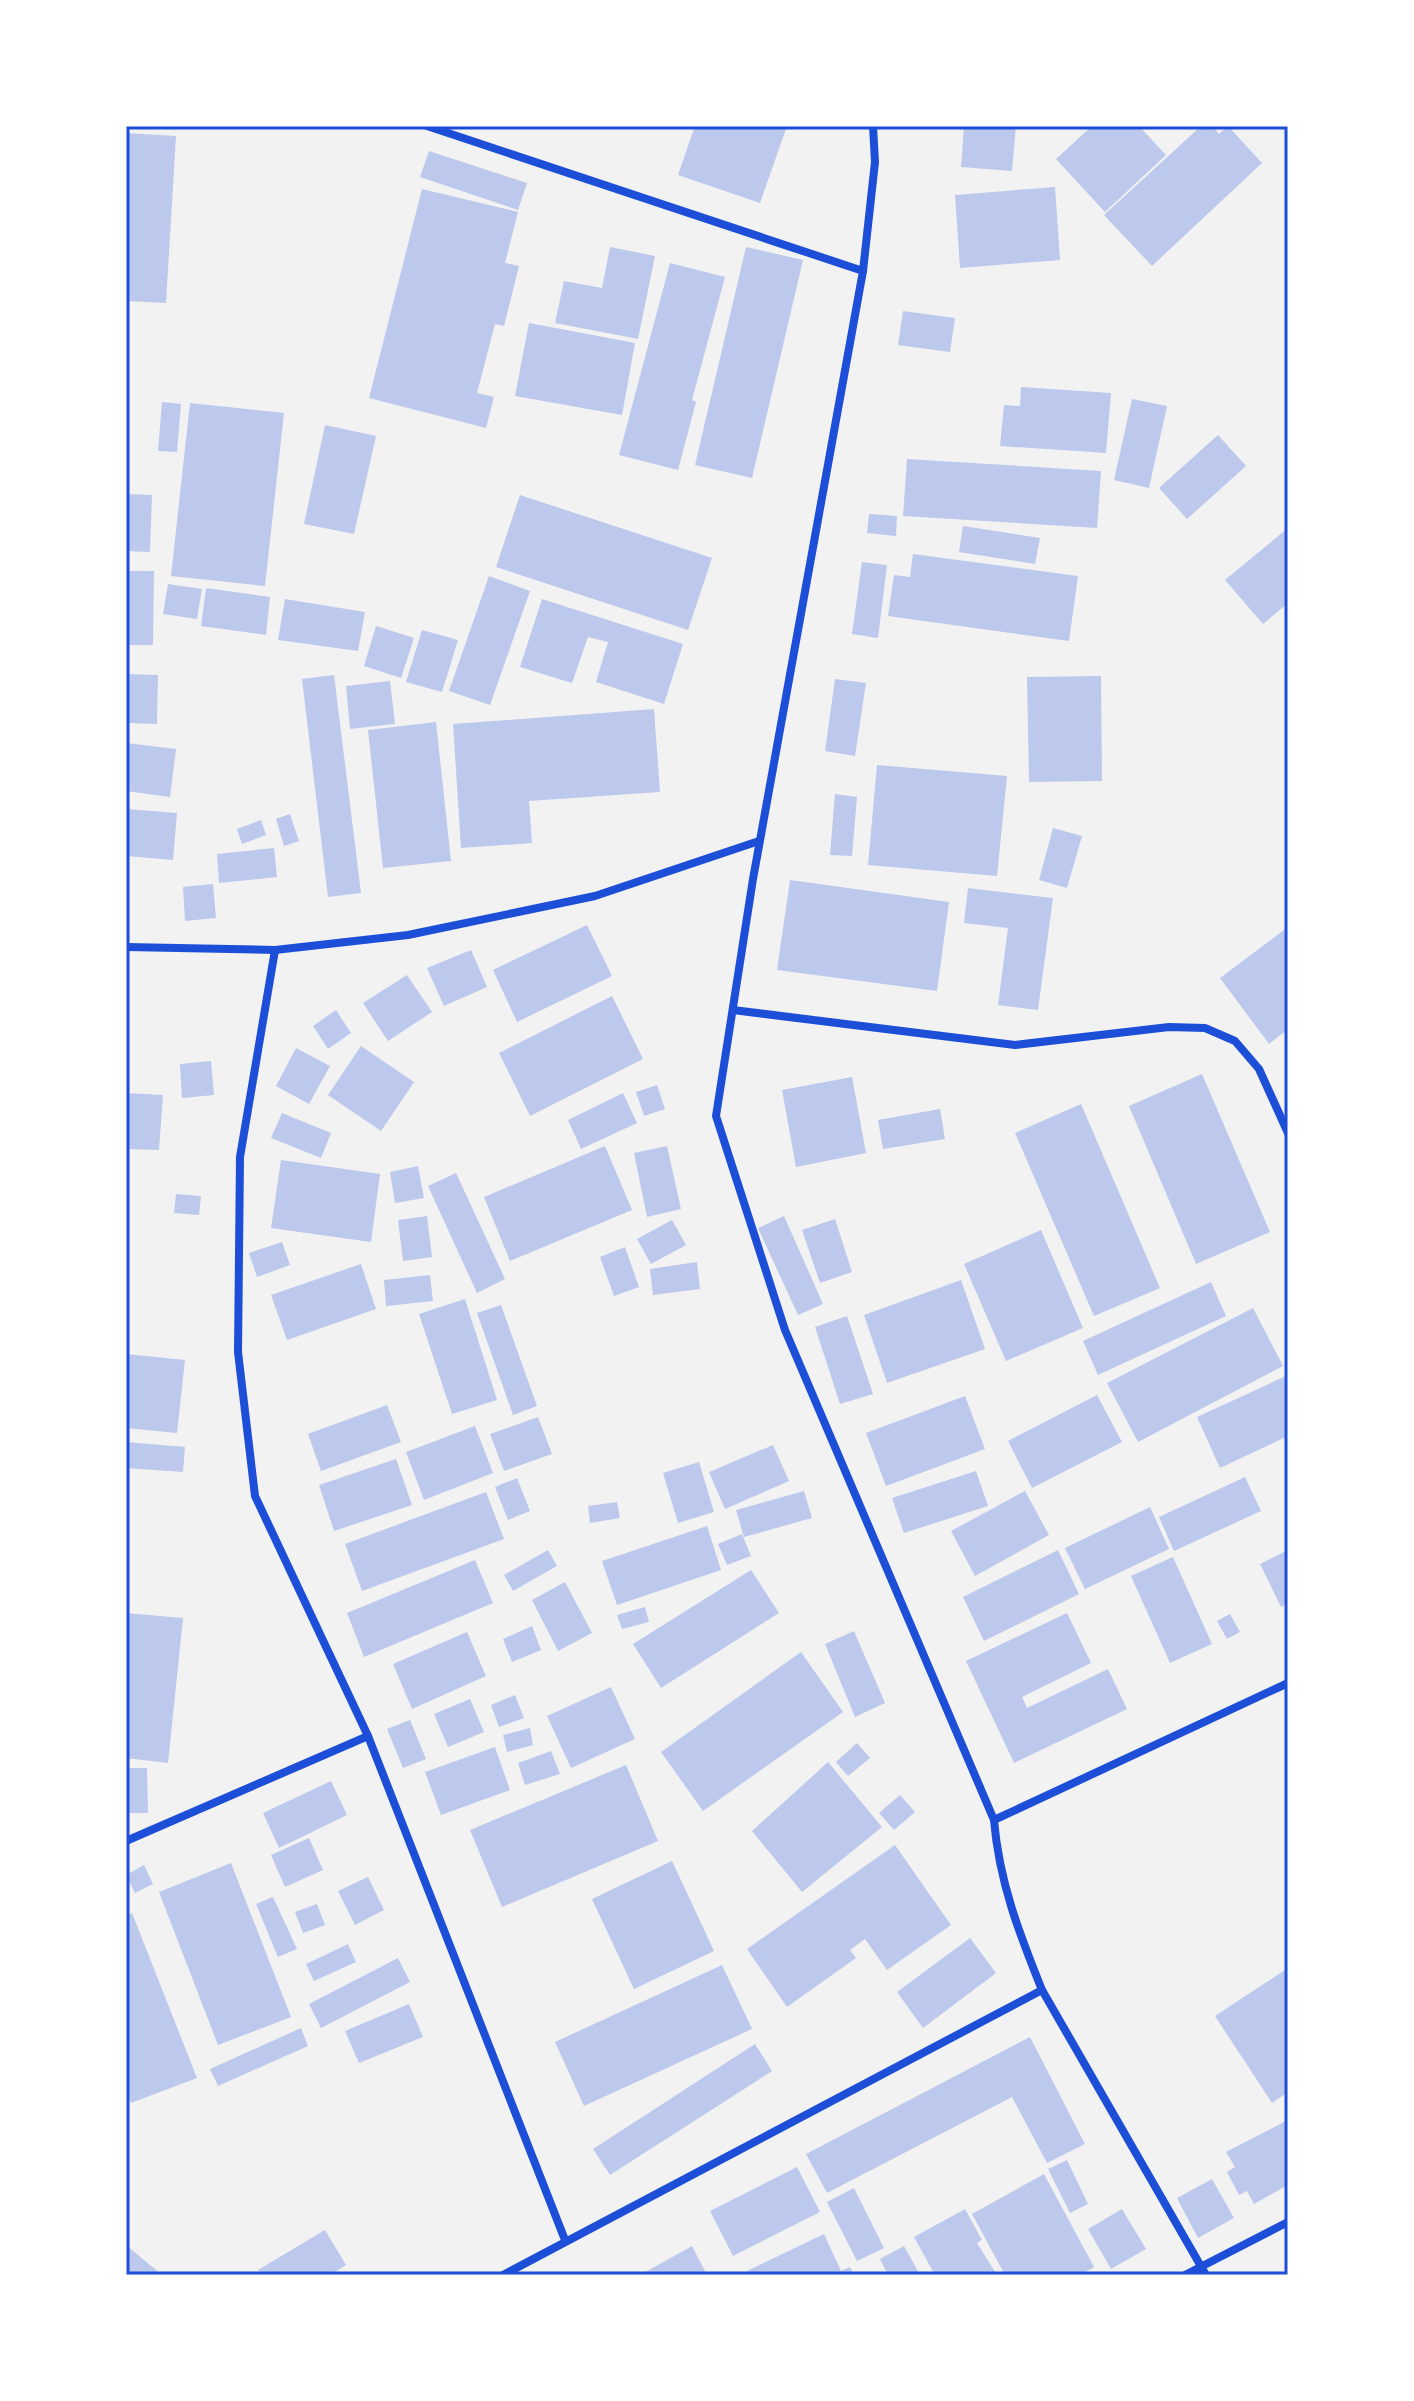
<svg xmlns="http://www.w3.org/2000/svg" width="1414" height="2401" viewBox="0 0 1414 2401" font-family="'Roboto Condensed',sans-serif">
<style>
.building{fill:#bdc9ec}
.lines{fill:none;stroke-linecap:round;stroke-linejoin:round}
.minor{stroke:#1d4ed8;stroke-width:8}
.neatline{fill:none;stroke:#1d4ed8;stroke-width:3}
</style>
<rect width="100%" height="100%" fill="#f2f2f2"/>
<!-- building -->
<g class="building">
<polygon points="695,126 787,126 760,203 678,175"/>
<polygon points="964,126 1016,126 1012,171 961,167"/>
<polygon points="1092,126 1139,126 1166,155 1105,212 1056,159"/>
<polygon points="1201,126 1212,126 1219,134 1228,126 1262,163 1152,266 1104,215"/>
<polygon points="126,133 176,136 166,303 126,301"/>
<polygon points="429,151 527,183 518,210 420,177"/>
<polygon points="1055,187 1060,260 960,268 955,195"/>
<polygon points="422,189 518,212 505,263 519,266 504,326 495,324 477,393 494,397 486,428 369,398"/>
<polygon points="610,247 655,256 638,339 555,323 564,281 602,288"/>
<polygon points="746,247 803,260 752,478 695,465"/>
<polygon points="670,263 725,277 692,400 696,402 678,470 619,455"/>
<polygon points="903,311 955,318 950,352 898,345"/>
<polygon points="529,323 635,343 622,415 515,396"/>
<polygon points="1021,387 1111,393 1106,453 1000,446 1004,405 1020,406"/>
<polygon points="1132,399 1167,406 1149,488 1114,480"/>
<polygon points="162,402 181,404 177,452 158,451"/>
<polygon points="190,403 284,413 265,586 171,576"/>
<polygon points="325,425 376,436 354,534 304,524"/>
<polygon points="1218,435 1246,466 1187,519 1159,488"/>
<polygon points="907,459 1101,471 1097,528 903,516"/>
<polygon points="126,494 152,495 150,552 126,551"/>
<polygon points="520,495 712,558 688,630 496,567"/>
<polygon points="869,514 897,516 896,536 867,533"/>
<polygon points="963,526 1040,538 1035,564 959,552"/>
<polygon points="1288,528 1288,603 1263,624 1225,580"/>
<polygon points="913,554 1078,576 1069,641 888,616 894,575 910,577"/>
<polygon points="862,562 887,565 878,638 852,634"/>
<polygon points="126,571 154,571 153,645 126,645"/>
<polygon points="489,576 530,591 490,705 449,691"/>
<polygon points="168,584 202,589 197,619 163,614"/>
<polygon points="206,588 270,597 266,635 201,626"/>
<polygon points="285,599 365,612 358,651 278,640"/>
<polygon points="542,599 683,644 664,704 596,682 608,642 588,637 572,683 520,667"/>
<polygon points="376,626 414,638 401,678 364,666"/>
<polygon points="422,630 458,640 442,692 406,682"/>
<polygon points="126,674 158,675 157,724 126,723"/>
<polygon points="334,675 361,893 328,897 302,679"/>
<polygon points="1101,676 1102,781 1029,782 1027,677"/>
<polygon points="835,679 866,683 855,756 825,751"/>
<polygon points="390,681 395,724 350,729 346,686"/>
<polygon points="654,709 660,792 529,801 532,843 461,848 453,724"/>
<polygon points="436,722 451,861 383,868 368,730"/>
<polygon points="126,743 176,749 170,797 126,791"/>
<polygon points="877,765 1007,776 997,876 868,865"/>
<polygon points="835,794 857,797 852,856 830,855"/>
<polygon points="126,809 177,813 173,860 126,856"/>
<polygon points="290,814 299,841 284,846 276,819"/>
<polygon points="261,820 266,835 242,844 237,829"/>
<polygon points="1053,828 1082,836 1067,888 1039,880"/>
<polygon points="274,848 277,877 219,883 217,854"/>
<polygon points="790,880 949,902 937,991 777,970"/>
<polygon points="213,884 216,918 185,921 183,887"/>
<polygon points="968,888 1053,898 1038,1010 998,1005 1008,928 964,923"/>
<polygon points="587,925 612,976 517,1022 493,970"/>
<polygon points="1288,927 1288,1029 1269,1044 1220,978"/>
<polygon points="471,950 487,987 444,1006 427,968"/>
<polygon points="407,975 432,1012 388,1041 363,1003"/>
<polygon points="612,996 643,1059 530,1116 499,1053"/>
<polygon points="336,1010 351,1033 328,1049 313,1026"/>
<polygon points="361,1046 414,1082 381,1131 328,1095"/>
<polygon points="296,1048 330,1066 309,1104 276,1086"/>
<polygon points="211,1061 214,1095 182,1098 180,1064"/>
<polygon points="1202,1074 1270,1232 1196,1264 1129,1106"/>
<polygon points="852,1077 866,1153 796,1167 782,1090"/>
<polygon points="657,1085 665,1109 644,1116 636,1092"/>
<polygon points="126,1093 163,1095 159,1150 126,1149"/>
<polygon points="623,1093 637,1123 581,1149 568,1120"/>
<polygon points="1081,1104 1160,1288 1094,1316 1015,1133"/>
<polygon points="940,1109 945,1139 883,1149 878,1120"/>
<polygon points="282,1113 331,1133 321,1158 271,1138"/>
<polygon points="605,1146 632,1210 510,1261 484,1197"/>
<polygon points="667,1146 681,1209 647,1217 634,1153"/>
<polygon points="281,1160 380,1174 371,1242 271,1228"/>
<polygon points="418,1166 424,1198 395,1203 390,1172"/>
<polygon points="456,1173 505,1279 477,1293 428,1186"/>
<polygon points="176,1194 201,1196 199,1215 174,1213"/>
<polygon points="427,1216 432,1257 403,1261 398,1220"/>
<polygon points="784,1216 823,1304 798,1315 758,1228"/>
<polygon points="835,1219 852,1272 820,1283 802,1230"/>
<polygon points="672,1220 686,1245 651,1264 637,1239"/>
<polygon points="1041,1230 1083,1328 1006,1361 964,1264"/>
<polygon points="282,1242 290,1265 257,1277 249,1253"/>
<polygon points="625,1247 639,1287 614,1296 600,1257"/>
<polygon points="697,1262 700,1289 653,1295 650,1269"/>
<polygon points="361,1264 376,1309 287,1340 271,1295"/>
<polygon points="430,1275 433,1301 386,1306 384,1280"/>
<polygon points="961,1280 985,1349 887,1383 864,1315"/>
<polygon points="1211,1282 1226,1316 1098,1375 1083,1341"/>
<polygon points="465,1299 497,1400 452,1414 419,1314"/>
<polygon points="501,1305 537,1406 513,1415 477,1313"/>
<polygon points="1253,1308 1283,1366 1138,1442 1107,1383"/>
<polygon points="847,1316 873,1394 840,1404 815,1327"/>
<polygon points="126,1354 185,1360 177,1433 126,1428"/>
<polygon points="1288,1375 1288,1436 1220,1468 1197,1417"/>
<polygon points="1097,1395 1122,1442 1032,1488 1008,1441"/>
<polygon points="965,1396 985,1449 886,1486 866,1433"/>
<polygon points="387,1405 401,1442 321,1471 308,1434"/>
<polygon points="538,1417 552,1454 504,1471 490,1434"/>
<polygon points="475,1426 493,1473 424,1500 406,1452"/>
<polygon points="126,1442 185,1447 183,1472 126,1468"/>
<polygon points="773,1445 789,1481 725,1509 709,1472"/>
<polygon points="396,1459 412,1505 334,1531 319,1485"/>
<polygon points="699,1462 714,1512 678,1523 663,1473"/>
<polygon points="976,1471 988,1506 904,1533 892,1498"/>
<polygon points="1245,1477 1261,1511 1174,1551 1159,1517"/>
<polygon points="517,1478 530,1511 508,1520 495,1487"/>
<polygon points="804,1491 812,1518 744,1537 736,1510"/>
<polygon points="1025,1491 1049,1535 975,1576 951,1531"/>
<polygon points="486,1492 504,1539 362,1591 345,1544"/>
<polygon points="617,1502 620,1518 590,1523 588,1506"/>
<polygon points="1150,1507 1169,1549 1085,1589 1065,1548"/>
<polygon points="707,1526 721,1570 617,1605 602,1561"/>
<polygon points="742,1534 751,1556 727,1565 718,1544"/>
<polygon points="548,1550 557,1566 513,1591 504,1575"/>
<polygon points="1058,1550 1079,1594 984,1641 963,1597"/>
<polygon points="1288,1550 1288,1603 1281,1607 1260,1564"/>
<polygon points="1173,1557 1212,1644 1170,1663 1131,1576"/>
<polygon points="475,1560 493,1603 364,1657 347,1613"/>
<polygon points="751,1570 779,1613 661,1688 633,1644"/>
<polygon points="565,1582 592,1633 558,1651 532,1600"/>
<polygon points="645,1607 649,1622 622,1629 617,1615"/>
<polygon points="126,1613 183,1618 168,1763 126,1758"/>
<polygon points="1067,1613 1091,1663 1022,1697 1027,1708 1108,1669 1127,1709 1014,1763 966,1661"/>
<polygon points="1230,1614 1240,1632 1227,1639 1217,1621"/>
<polygon points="532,1626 541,1650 512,1662 503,1639"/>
<polygon points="854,1631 885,1703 855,1717 825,1644"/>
<polygon points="467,1632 486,1676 412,1709 393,1664"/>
<polygon points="801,1652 843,1712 703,1811 661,1752"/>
<polygon points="611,1687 635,1739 571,1768 547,1716"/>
<polygon points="515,1695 524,1718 499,1727 491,1705"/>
<polygon points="470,1699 484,1732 448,1747 434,1714"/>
<polygon points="410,1720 426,1759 403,1768 387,1729"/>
<polygon points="530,1728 533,1745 507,1752 503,1735"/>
<polygon points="857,1743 870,1758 848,1776 836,1762"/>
<polygon points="495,1747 510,1790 441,1815 425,1772"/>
<polygon points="551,1751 560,1774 525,1785 518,1763"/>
<polygon points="828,1762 882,1827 802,1892 752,1831"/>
<polygon points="626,1765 658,1841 502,1907 470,1830"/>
<polygon points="126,1768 147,1768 148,1813 126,1813"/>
<polygon points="331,1781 347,1815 279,1848 263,1813"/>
<polygon points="900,1795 915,1812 894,1830 879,1813"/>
<polygon points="309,1838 323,1870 285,1887 271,1855"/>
<polygon points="895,1845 951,1925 887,1970 865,1939 850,1950 856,1958 787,2007 747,1949"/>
<polygon points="672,1861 714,1951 634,1989 592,1899"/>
<polygon points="231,1863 291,2017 218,2045 159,1892"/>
<polygon points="144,1865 153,1884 135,1893 126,1875"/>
<polygon points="368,1877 384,1910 355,1925 338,1891"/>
<polygon points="273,1897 297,1949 278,1957 256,1904"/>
<polygon points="317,1904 325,1925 303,1933 295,1912"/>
<polygon points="132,1913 197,2078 131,2103 126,2092 126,1915"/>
<polygon points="970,1938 996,1973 923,2028 897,1992"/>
<polygon points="348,1944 356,1962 314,1981 306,1964"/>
<polygon points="398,1958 410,1982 321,2028 309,2004"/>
<polygon points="722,1965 752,2029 584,2106 555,2042"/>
<polygon points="1288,1968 1288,2092 1272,2103 1215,2016"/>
<polygon points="409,2004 423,2037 359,2063 345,2031"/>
<polygon points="301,2028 308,2046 218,2086 210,2069"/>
<polygon points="1030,2037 1085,2144 1047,2163 1012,2097 827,2193 806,2154"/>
<polygon points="755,2044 772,2071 610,2175 593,2149"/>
<polygon points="1288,2120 1288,2185 1254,2204 1247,2191 1239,2195 1227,2172 1235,2167 1226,2152"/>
<polygon points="1067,2160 1088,2204 1070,2213 1048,2169"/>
<polygon points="797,2167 820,2212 733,2256 710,2211"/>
<polygon points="1044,2174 1094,2267 1080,2275 1005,2275 972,2214"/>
<polygon points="1212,2179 1234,2218 1198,2238 1177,2198"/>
<polygon points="854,2188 884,2248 857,2261 827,2202"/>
<polygon points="965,2209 982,2240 977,2243 997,2275 935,2275 914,2237"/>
<polygon points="1122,2209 1146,2249 1111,2269 1088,2229"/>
<polygon points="325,2230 346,2265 330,2275 261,2275 258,2270"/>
<polygon points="824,2234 841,2271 850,2267 854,2275 749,2275 747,2271"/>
<polygon points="126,2245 162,2275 126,2275"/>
<polygon points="692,2246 707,2275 640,2275"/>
<polygon points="904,2246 920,2275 888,2275 880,2259"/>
</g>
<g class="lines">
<!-- minor -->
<g class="minor">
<polyline points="427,126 863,271"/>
<polyline points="873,126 875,162 863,271 753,879 716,1116 785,1330 994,1820"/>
<polyline points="126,947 275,950 408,935 595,896 759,841"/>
<polyline points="275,950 240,1157 238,1352 255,1496 368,1736 565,2240"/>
<polyline points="733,1010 1015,1045 1169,1027 1205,1028 1235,1041 1259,1069 1288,1133"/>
<polyline points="126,1841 368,1736"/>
<polyline points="1042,1990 1206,2275"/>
<path d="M503 2275 1042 1990C1019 1933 999 1881 994 1820L1288 1683"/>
<polyline points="1185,2275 1288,2222"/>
</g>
</g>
<!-- border -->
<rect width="1414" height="2401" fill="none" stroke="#ffffff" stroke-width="256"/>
<rect x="128" y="128" width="1158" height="2145" class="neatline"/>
</svg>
